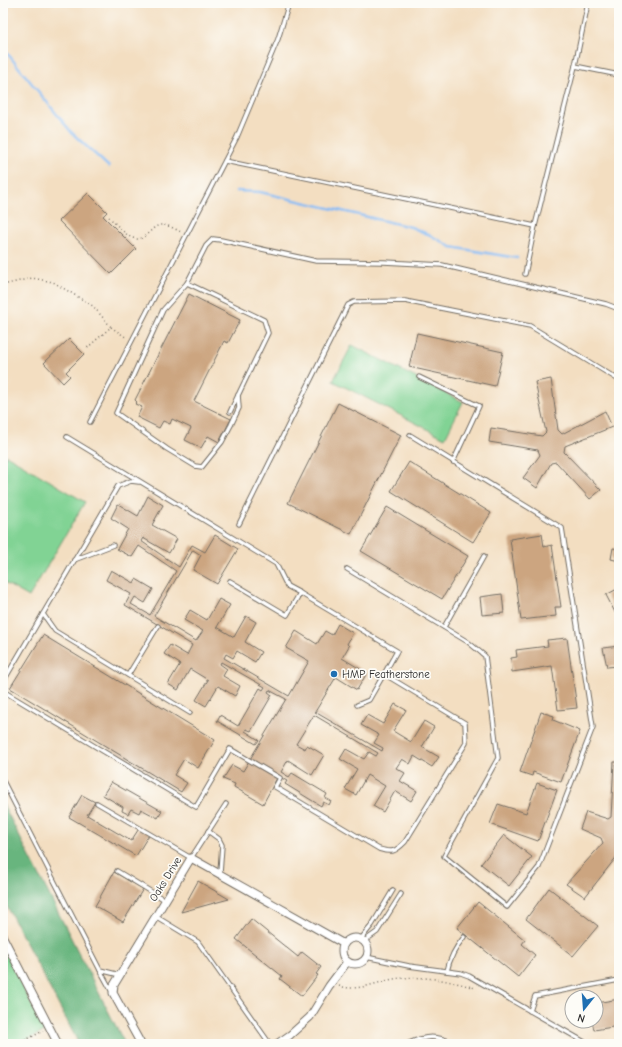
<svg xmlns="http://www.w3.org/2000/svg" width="622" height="1047" viewBox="0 0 622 1047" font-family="'Comic Neue',sans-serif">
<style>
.green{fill:#81d394;stroke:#567f60}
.forest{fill:#68b57e;stroke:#4a7054}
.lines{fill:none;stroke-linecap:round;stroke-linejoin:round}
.stream{stroke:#86bcf5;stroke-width:2.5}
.building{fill:#cca580}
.service-casing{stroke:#716a60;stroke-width:5.5}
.minor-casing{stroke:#716a60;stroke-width:9}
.path{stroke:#716a60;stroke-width:1.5;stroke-dasharray:1 3;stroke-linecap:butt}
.service{stroke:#fff;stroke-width:3.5}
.minor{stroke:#fff;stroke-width:7}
.poi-dot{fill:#1f6fb2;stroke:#fdfcf7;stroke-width:1.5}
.labels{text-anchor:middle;stroke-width:3.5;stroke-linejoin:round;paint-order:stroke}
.poi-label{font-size:11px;fill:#2b2b2b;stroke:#fdfcf7;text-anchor:start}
.street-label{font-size:11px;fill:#2b2b2b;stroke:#fdfcf7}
</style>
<rect width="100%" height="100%" fill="#fdfcf7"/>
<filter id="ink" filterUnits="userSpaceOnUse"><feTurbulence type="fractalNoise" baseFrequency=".025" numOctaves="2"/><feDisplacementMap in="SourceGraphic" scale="8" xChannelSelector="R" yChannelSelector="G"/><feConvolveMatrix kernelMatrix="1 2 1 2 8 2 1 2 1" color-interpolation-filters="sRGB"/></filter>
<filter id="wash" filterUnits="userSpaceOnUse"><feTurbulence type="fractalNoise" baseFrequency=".012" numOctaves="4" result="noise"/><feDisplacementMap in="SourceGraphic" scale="16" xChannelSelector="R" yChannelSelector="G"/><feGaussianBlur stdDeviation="0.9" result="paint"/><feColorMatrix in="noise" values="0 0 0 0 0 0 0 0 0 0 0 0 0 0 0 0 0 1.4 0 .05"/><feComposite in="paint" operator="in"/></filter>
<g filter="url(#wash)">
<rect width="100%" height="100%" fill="#f3dec1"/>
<!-- green -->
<g class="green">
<polygon points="352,345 463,402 445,438 333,381"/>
<polygon points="6,455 85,502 29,597 3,582 3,461"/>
<polygon points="3,949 45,1031 18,1044 3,1044"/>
</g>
<!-- forest -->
<polygon class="forest" points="3,804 125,1044 79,1044 3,899"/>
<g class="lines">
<!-- stream -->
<g class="stream">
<polyline points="3,48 72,133 109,167"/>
<polyline points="236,191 260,192 411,227 430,235 451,247 517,258"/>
</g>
</g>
<g id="blocks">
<!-- building -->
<g class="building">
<polygon points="88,193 107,212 103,216 136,249 111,274 59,221"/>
<polygon points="189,294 240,320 228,343 224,341 194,401 231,419 219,442 208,436 201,448 185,440 191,428 172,419 170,424 163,421 159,428 137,417 142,407 135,404 137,402 135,400"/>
<polygon points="417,333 503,352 495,386 409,367"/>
<polygon points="69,339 84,354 66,372 70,376 63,383 44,363"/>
<polygon points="551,379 558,430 562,434 605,411 612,427 565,446 564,452 601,490 590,499 556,462 551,463 537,488 523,478 540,455 538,450 489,442 491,428 542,436 546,432 535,382"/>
<polygon points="338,403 401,435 351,534 288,503"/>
<polygon points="409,462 491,513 473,542 391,491"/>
<polygon points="148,496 163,505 152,525 177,539 169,553 143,538 141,541 179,567 192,545 205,552 215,535 238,549 217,584 193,570 201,555 193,550 154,616 196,641 203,631 184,620 190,610 207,620 219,599 230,605 217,627 234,637 246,616 256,622 245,642 261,652 255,662 237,651 233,658 226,654 224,658 289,696 309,661 286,648 296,631 317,644 325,631 332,635 338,624 353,633 347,644 349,646 342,658 367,673 357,690 336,677 315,712 382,751 383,748 374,743 379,735 361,725 367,715 383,724 395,704 406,710 393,731 411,742 424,721 434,727 422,747 439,757 432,767 414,756 410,764 402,759 396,768 405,773 400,781 417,791 411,801 395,791 383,812 373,806 385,786 367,775 356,795 345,789 357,769 340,759 346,749 364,759 369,752 376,756 378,753 314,715 296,744 305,749 307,745 324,755 312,775 288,760 281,772 289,777 292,773 327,794 325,798 331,801 329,805 323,802 321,806 285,784 287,781 278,776 263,804 234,787 235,784 223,779 232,765 243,771 286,699 269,690 268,692 272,695 251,731 246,729 245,731 259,740 256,744 217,721 220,715 238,726 260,688 263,690 265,687 221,662 220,664 227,669 223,676 240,686 235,696 218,686 206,706 196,700 208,680 190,669 178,690 168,684 180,664 164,654 170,645 187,655 192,645 125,605 131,594 106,580 111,570 134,583 136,579 153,589 145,603 135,597 131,604 150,615 176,571 139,546 132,557 117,549 128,529 111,518 118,504 138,516"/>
<polygon points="387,507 468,556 442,599 361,551"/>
<polygon points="542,534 544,547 552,545 561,607 555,607 556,616 521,620 510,539"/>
<polygon points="613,548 619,549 619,561 611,559"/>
<polygon points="619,588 619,620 606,595"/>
<polygon points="502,594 504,613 482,615 480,597"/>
<polygon points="43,635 215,740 198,768 184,759 174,775 187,783 181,792 10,688"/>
<polygon points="567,638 577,708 558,710 552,666 512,672 511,658 517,657 516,650 548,646 547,640"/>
<polygon points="619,646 619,666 607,667 603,648"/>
<polygon points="541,712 554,716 553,720 580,731 561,782 533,772 532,776 520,772"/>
<polygon points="614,762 619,762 619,855 618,855 585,897 566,884 603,843 601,838 580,829 586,812 608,819 611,817"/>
<polygon points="111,782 162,811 158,818 141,809 139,813 131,809 128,814 122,811 123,807 103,795"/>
<polygon points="537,783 557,790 538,841 490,824 498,804 526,813"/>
<polygon points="82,795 95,802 87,815 131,841 140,827 150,833 136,856 69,817"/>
<polygon points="504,835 532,857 509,886 481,864"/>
<polygon points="114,872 143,889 123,922 95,906"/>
<polygon points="198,881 229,899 181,912"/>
<polygon points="549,888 598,926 573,956 526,919"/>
<polygon points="478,902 525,940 522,944 535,955 518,977 457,928"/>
<polygon points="251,919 298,957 302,952 321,967 316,974 318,975 302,996 280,979 282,976 236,939"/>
<polygon points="619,999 619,1026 594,1030 592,1021 596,1021 596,1003"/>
</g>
</g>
</g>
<g filter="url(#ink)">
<use href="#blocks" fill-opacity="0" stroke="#716a60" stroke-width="1"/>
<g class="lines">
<!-- service casing -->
<g class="service-casing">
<g id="service">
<polyline points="588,3 575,66 619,75"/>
<polyline points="225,161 535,226 575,66"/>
<polyline points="525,274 535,226"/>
<polyline points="187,283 264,320 268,333 230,412"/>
<polyline points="419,377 479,406 453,462"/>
<polyline points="238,395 239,408 231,425 222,442 202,467 195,466 167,449 116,413 163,310 187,283 206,246 213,239 221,240 316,261 384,262 442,265 606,304 619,309"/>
<polyline points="90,422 237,137 278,39 289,3"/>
<polyline points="67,437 276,564 287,586 300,593 287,615 230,581"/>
<polyline points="239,524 348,305 354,302 405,301 530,326 619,380"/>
<polyline points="74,560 113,545"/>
<polyline points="347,569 468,642 485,656 498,758 444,856 507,907 539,867 593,727 562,528 410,435"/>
<polyline points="43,614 55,631 190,713"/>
<polyline points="444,627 484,556"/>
<polyline points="128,675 158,626"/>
<polyline points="3,682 118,486 131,481 139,482"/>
<path d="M3 691 196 807 230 749 280 778 275 787 379 849C392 853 395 852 405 842L466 743 465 723 384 674 397 651 300 593"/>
<polyline points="357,705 369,700 384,674"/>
<polyline points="3,781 100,970"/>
<polyline points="97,803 191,858 226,804"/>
<polyline points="208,831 219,839 222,845 220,873"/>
<polyline points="117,871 165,900"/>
<polyline points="155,916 198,942 270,1044"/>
<polyline points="360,940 372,925 393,890"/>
<polyline points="363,942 377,932 401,894"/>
<polyline points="366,957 409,966 461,973 469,976 588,1044"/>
<path d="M447 971C450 957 455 948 464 937"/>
<polyline points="112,992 100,970 120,975"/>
<polyline points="530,1011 535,996 619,980"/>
<path d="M407 1044C426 1035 437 1035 456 1044"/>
</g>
</g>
<!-- minor casing -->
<g class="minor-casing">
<g id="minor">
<polyline points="3,937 58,1044"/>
<circle cx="355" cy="951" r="13"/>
<polyline points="141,1044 113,993 114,985 191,858 344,944"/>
<polyline points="277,1044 290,1035 310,1017 329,986 347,962"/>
</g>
</g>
<!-- path -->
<g class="path">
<path d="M109 217C115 223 126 236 133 238 145 243 150 227 160 225 167 224 175 229 181 232"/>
<polyline points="3,285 32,278 53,282 93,306 111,327 87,348"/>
<polyline points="111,327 127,338"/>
<path d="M339 986C361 993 381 979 402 978 427 976 452 981 475 988L476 987"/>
<polyline points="18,1044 43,1031"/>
</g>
<!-- service -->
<use href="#service" class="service"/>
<!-- minor -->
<use href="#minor" class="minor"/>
</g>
</g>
<!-- markers -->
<circle class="poi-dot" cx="334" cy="674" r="4"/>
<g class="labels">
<!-- poi labels -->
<g class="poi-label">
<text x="342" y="678">HMP Featherstone</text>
</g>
<!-- street labels -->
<g class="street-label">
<text transform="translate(165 879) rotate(-58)" y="4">Oaks Drive</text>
</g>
</g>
<!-- margin -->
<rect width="622" height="1047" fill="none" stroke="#fdfcf7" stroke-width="16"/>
<!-- north arrow -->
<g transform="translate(584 1009) rotate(197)"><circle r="19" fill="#fdfcf7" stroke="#a9a8a5"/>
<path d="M0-3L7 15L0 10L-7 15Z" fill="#1f6fb2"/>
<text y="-6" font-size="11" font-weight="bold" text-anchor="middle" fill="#2b2b2b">N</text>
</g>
</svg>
